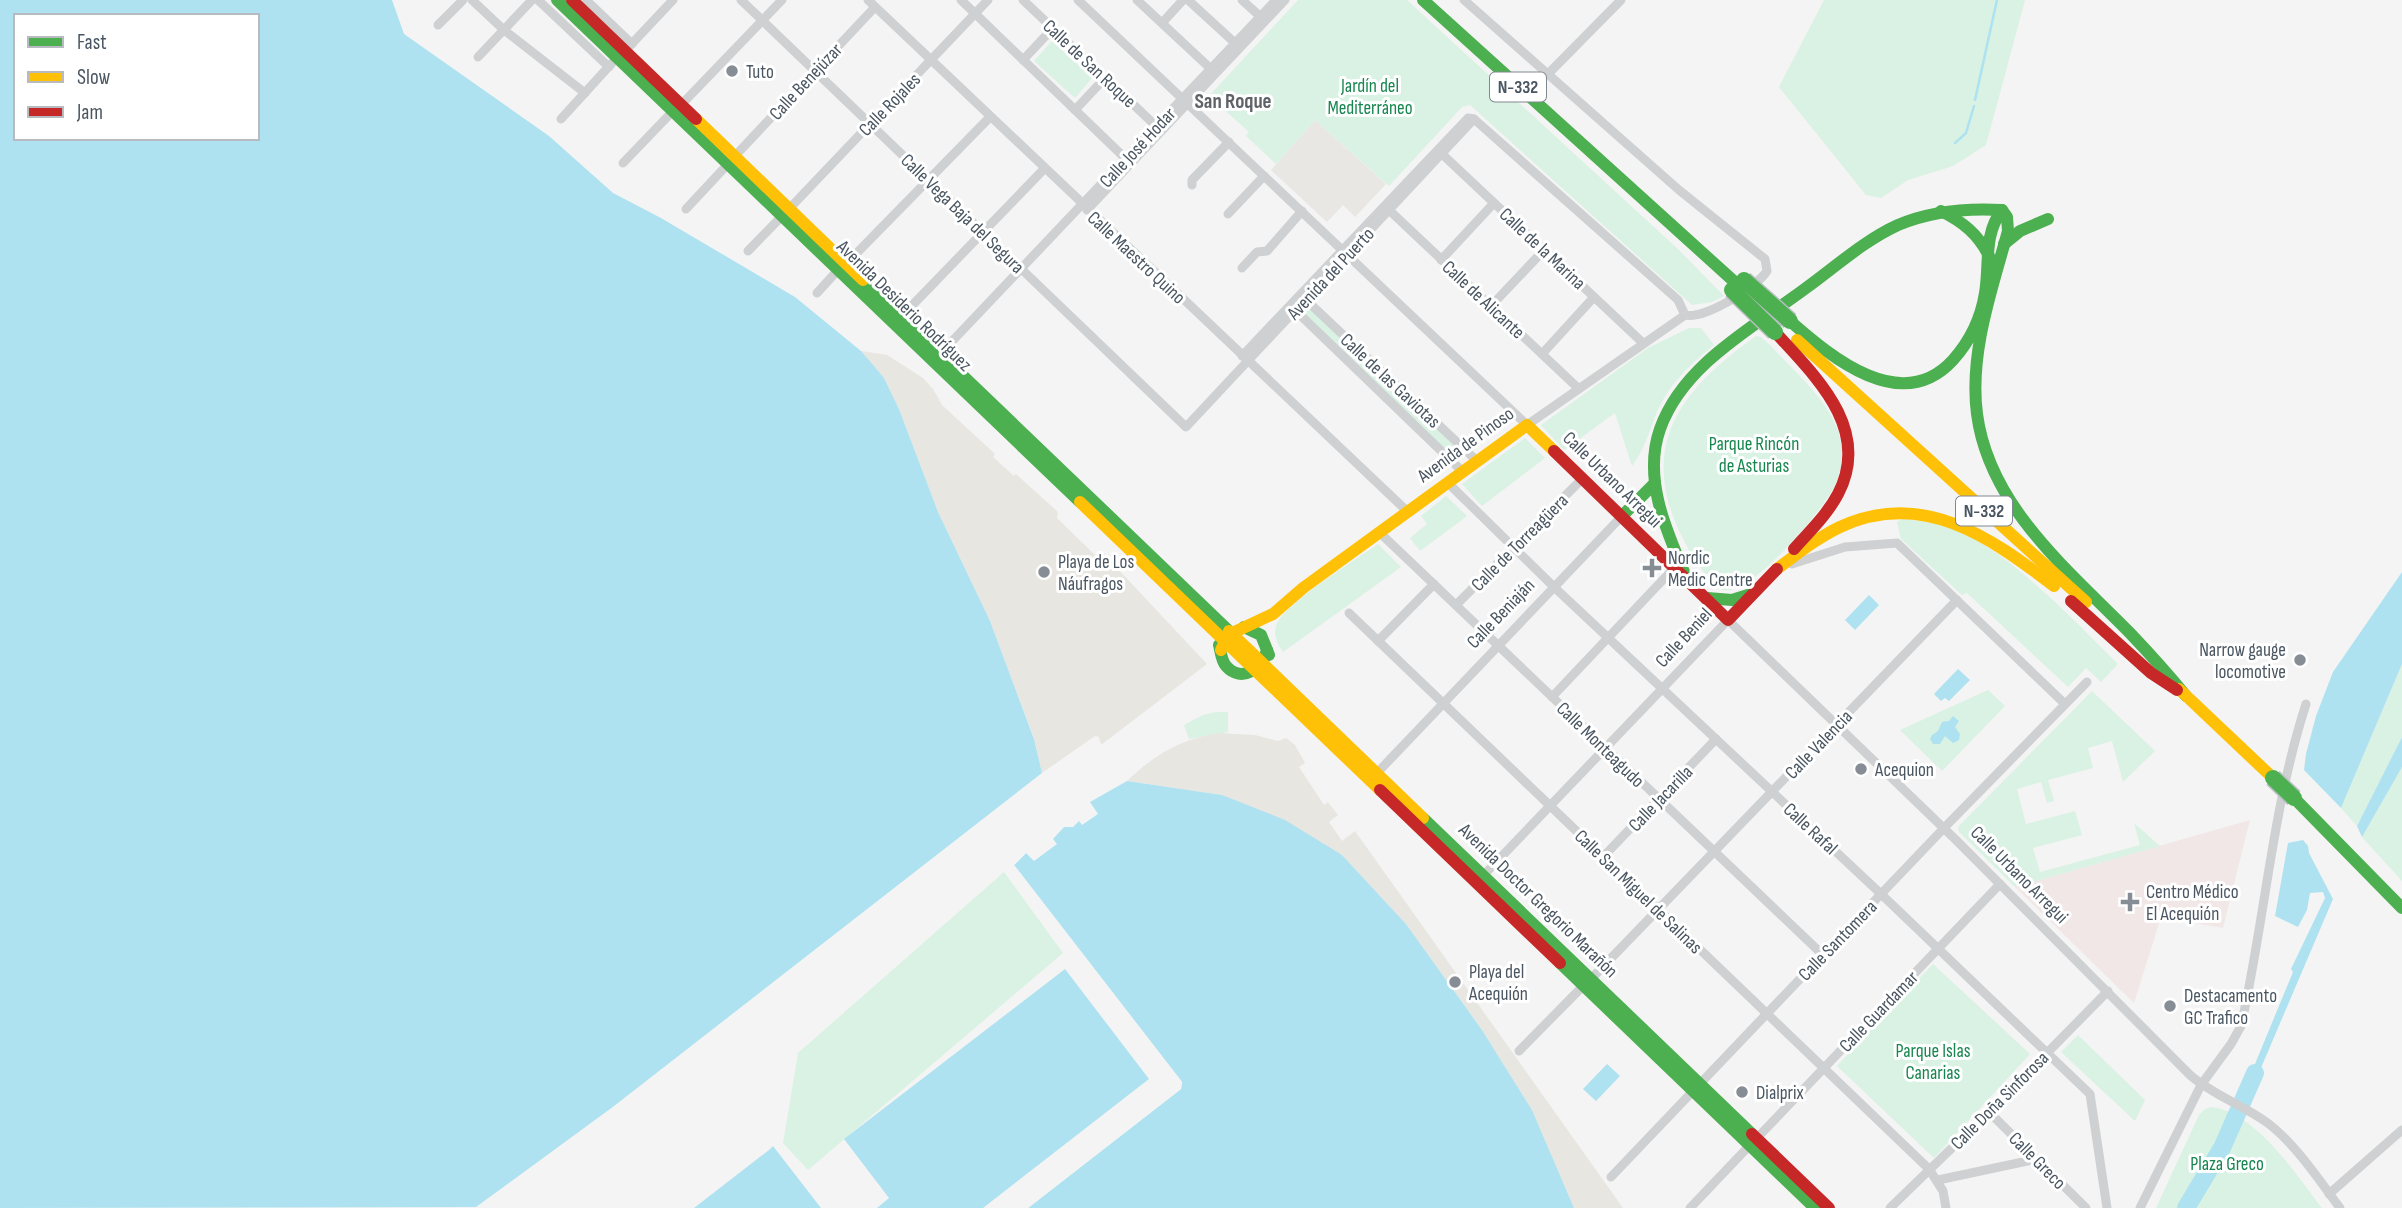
<svg xmlns="http://www.w3.org/2000/svg" width="2402" height="1208" viewBox="0 0 2402 1208" font-family="'Sofia Sans Condensed',sans-serif">
<style>
.commercial{fill:#e8e7e3}
.medical{fill:#f1e7e6}
.green{fill:#d9f2e3}
.sand{fill:#e7e6e1}
.water{fill:#aee2f0;fill-rule:evenodd}
.pier{fill:#f4f4f4}
.lines{fill:none;stroke-linecap:round;stroke-linejoin:round}
.stream{stroke:#aee2f0;stroke-width:2.5}
.river{stroke:#aee2f0;stroke-width:18}
.street{stroke:#ced0d2;stroke-width:9}
.fast{stroke:#4caf50;stroke-width:12}
.slow{stroke:#ffc107;stroke-width:12}
.jam{stroke:#c62828;stroke-width:12}
.fast-bridge-casing{stroke:#b9bec3;stroke-width:19;stroke-linecap:butt}
.fast-bridge{stroke:#4caf50;stroke-width:16}
.poi-dot{fill:#868d94;stroke:#fff;stroke-width:2.5}
.labels{text-anchor:middle;stroke-width:6;stroke-linejoin:round;paint-order:stroke}
.shield{fill:#fff;stroke:#808990;stroke-width:2}
.shield-label{font-size:18px;font-weight:bold;fill:#4a5661}
.street-label{font-size:19px;fill:#4a5661;stroke:#fff}
.poi-label{font-size:19px;fill:#4a5661;stroke:#fff;text-anchor:start}
.park-label{font-size:19px;fill:#17864f;stroke:#fff}
.neighbourhood-label{font-size:21px;font-weight:bold;fill:#5f6368;stroke:#fff}
</style>
<rect width="100%" height="100%" fill="#f4f4f4"/>
<!-- commercial -->
<polygon class="commercial" points="1315,120 1386,184 1355,217 1343,205 1327,222 1271,170"/>
<!-- medical -->
<polygon class="medical" points="2250,820 2223,928 2161,917 2134,1003 2015,887"/>
<!-- green -->
<g class="green">
<polygon points="1298,0 1407,0 1679,250 1724,296 1712,302 1692,305 1470,105 1462,107 1389,186 1315,120 1276,164 1246,136 1249,132 1209,96"/>
<polygon points="1824,0 2025,0 1986,145 1953,166 1908,180 1881,198 1866,195 1779,87"/>
<polygon points="1052,41 1092,78 1075,98 1034,61"/>
<polygon points="1309,306 1466,454 1457,460 1302,314"/>
<path d="M1689 328H1701L1714 345C1689 365 1667 386 1655 417 1648 435 1644 450 1632 466L1615 413 1564 450 1541 425 1648 348Z"/>
<path d="M1756 336 1761 337 1771 346C1795 373 1836 406 1841 443 1844 458 1840 476 1833 489 1820 513 1751 596 1723 590 1712 587 1695 559 1689 550 1634 453 1674 394 1756 336Z"/>
<polygon points="1525,438 1545,458 1482,506 1462,484"/>
<polygon points="1446,496 1467,516 1420,551 1410,538 1427,524 1421,516"/>
<path d="M1902 519C1916 520 1931 522 1945 526 2005 545 2074 621 2118 664L2101 682 2086 668 2068 687 1967 593 1962 595 1901 539 1897 522Z"/>
<path d="M1378 544 1401 567 1283 652C1278 644 1273 636 1276 626 1282 605 1357 559 1378 544Z"/>
<polygon points="2402,664 2402,737 2357,826 2341,808"/>
<polygon points="1988,690 2005,706 1942,771 1900,730"/>
<polygon points="2092,691 2155,751 2123,782 2112,741 2088,748 2093,768 2048,780 2054,801 2047,803 2041,782 2017,789 2026,824 2075,811 2082,835 2033,848 2040,872 2140,845 2134,823 2160,846 2015,887 1959,832 1958,827"/>
<polygon points="1216,712 1228,712 1228,732 1189,739 1184,725 1203,715"/>
<polygon points="2402,767 2402,881 2362,837"/>
<polygon points="1004,872 1063,953 808,1170 783,1143 798,1053"/>
<polygon points="1933,964 2030,1054 1934,1158 1837,1066"/>
<polygon points="2078,1035 2145,1100 2135,1121 2061,1052"/>
<path d="M2212 1107C2258 1114 2296 1175 2322 1208H2156L2199 1115 2205 1109Z"/>
</g>
<!-- sand -->
<g class="sand">
<polygon points="861,351 887,355 923,378 933,389 942,405 995,454 993,457 1014,476 1016,474 1058,512 1057,518 1095,555 1103,553 1207,664 1101,745 1099,737 1095,736 1042,773 1034,738 990,621 938,512 899,409 884,378"/>
<path d="M1220 733 1255 735 1278 741 1286 738 1295 745 1305 763 1299 767 1324 805 1328 802 1338 815 1329 822 1342 841 1355 831 1623 1208H1574L1532 1110 1482 1030 1406 924 1342 855 1222 795 1127 781C1154 755 1182 738 1220 733Z"/>
</g>
<!-- water -->
<g class="water">
<path d="M0 0H392L404 34 549 136 613 193 661 218 795 297 861 351 874 366 884 378 899 409 938 512 990 621 1034 739 1042 773 613 1107 476 1207 0 1208ZM16 16H257V138H16Z"/>
<polygon points="2402,572 2402,664 2341,808 2304,770 2306,754 2316,716 2333,672"/>
<polygon points="1869,595 1879,605 1855,630 1845,620"/>
<polygon points="1958,669 1970,680 1949,701 1945,698 1941,701 1934,694"/>
<polygon points="1953,716 1959,721 1955,727 1960,734 1959,740 1953,743 1945,736 1940,744 1933,744 1930,739 1932,735 1938,731 1942,722 1949,721"/>
<polygon points="2402,737 2402,767 2362,837 2357,826"/>
<polygon points="1127,781 1222,795 1285,820 1342,855 1406,924 1482,1030 1532,1110 1574,1208 1028,1208 1181,1089 1182,1082 1014,865 1026,853 1034,861 1057,844 1053,839 1064,827 1073,827 1079,821 1082,825 1098,814 1090,802"/>
<polygon points="2303,840 2308,846 2309,853 2333,899 2249,1096 2243,1093 2293,972 2291,969 2325,898 2323,892 2310,893 2307,910 2298,927 2275,916 2288,843"/>
<polygon points="1065,969 1149,1079 983,1208 877,1208 889,1198 844,1139"/>
<polygon points="1607,1064 1620,1076 1596,1101 1583,1089"/>
<polygon points="773,1146 821,1208 694,1208 769,1150"/>
</g>
<!-- pier -->
<g class="pier">
<polygon points="1045,771 1044,776 1027,790 615,1110 481,1208 467,1208 477,1207 613,1107"/>
<polygon points="1024,851 1026,853 1014,865 1182,1082 1181,1089 1028,1208 1024,1208 1025,1205 1178,1087 1178,1083 1011,866 1011,862"/>
</g>
<g class="lines">
<!-- stream -->
<g class="stream">
<polyline points="1975,100 1997,0"/>
<polyline points="1955,143 1966,133 1974,106"/>
</g>
<!-- river -->
<polyline class="river" points="2186,1208 2222,1148 2255,1073"/>
<!-- street -->
<g class="street">
<polyline points="472,0 504,30 585,93"/>
<polyline points="538,0 609,67"/>
<polyline points="586,0 632,44"/>
<polyline points="741,0 1186,427 1474,119"/>
<polyline points="868,0 1408,512"/>
<polyline points="961,0 1126,159"/>
<polyline points="1023,0 1156,126"/>
<polyline points="1078,0 1527,425 1685,315"/>
<polyline points="1137,0 1211,69"/>
<polyline points="1188,0 1235,43"/>
<polyline points="1242,0 1264,20"/>
<path d="M1464 0 1679 190 1765 259 1767 271C1757 287 1704 320 1685 315"/>
<polyline points="1162,23 1183,0"/>
<polyline points="438,25 463,0"/>
<polyline points="625,51 673,0"/>
<polyline points="478,57 532,0"/>
<polyline points="1023,60 1053,28"/>
<polyline points="1548,74 1621,0"/>
<polyline points="681,105 782,0"/>
<polyline points="1075,110 1105,78"/>
<polyline points="561,119 612,63"/>
<polyline points="1442,154 1643,343"/>
<polyline points="735,156 875,7"/>
<polyline points="623,163 673,111"/>
<polyline points="1192,185 1192,180 1229,142"/>
<polyline points="686,209 728,164"/>
<polyline points="789,209 988,0"/>
<polyline points="1087,210 1285,0"/>
<polyline points="1389,210 1579,389"/>
<polyline points="1228,214 1264,176"/>
<polyline points="748,251 782,216"/>
<polyline points="1441,260 1494,203"/>
<polyline points="846,264 990,117"/>
<polyline points="1242,268 1257,252 1267,251 1302,211"/>
<polyline points="817,293 838,270"/>
<polyline points="1305,299 1477,461"/>
<polyline points="1491,306 1544,250"/>
<polyline points="1295,310 1462,471"/>
<polyline points="901,317 1044,169"/>
<polyline points="940,354 1276,0"/>
<polyline points="1542,354 1594,297"/>
<polyline points="1242,356 1468,118 1474,119 1678,300 1685,315"/>
<polyline points="1447,482 1554,587 1881,894 2090,1094 2107,1208"/>
<polyline points="1379,532 1823,955"/>
<polyline points="1792,564 1845,547 1897,543 2065,704"/>
<polyline points="1456,605 1583,478"/>
<polyline points="1349,613 1929,1169 1943,1191 1946,1208"/>
<polyline points="1378,641 1434,584"/>
<polyline points="1552,697 1675,567"/>
<polyline points="1377,773 1622,516"/>
<polyline points="1603,857 1716,739"/>
<path d="M1480 879 1728 620 1957 841 2190 1075C2214 1096 2244 1105 2269 1124 2297 1146 2319 1180 2340 1208"/>
<polyline points="1591,979 1957,600"/>
<polyline points="1519,1051 1584,985"/>
<polyline points="1989,1112 2086,1208"/>
<polyline points="1757,1138 2000,884"/>
<polyline points="1611,1177 1944,828 2087,682"/>
<polyline points="1938,1180 2037,1159"/>
<polyline points="2329,1194 2402,1130"/>
<polyline points="1690,1208 1750,1145"/>
<polyline points="1890,1208 1989,1112 2108,991"/>
<path d="M2140 1208 2201 1085 2231 1044 2241 1026C2265 919 2272 809 2306 704"/>
</g>
<!-- fast -->
<g class="fast">
<polyline points="557,0 1080,502"/>
<polyline points="1423,0 1738,285"/>
<path d="M1941 211C1963 222 1978 234 1989 256"/>
<polyline points="2004,244 2020,231 2048,219"/>
<polyline points="863,280 1229,631"/>
<path d="M1790 321C1832 358 1902 416 1953 360 1970 341 1981 318 1985 293 1990 264 1983 235 2002 210L2007 217 2008 231C1992 289 1969 353 1977 414 1989 506 2068 570 2129 632 2149 653 2168 674 2186 696"/>
<polyline points="1622,516 1655,483"/>
<path d="M1684 572C1665 528 1643 477 1660 429 1683 364 1754 327 1806 288 1835 267 1865 240 1898 225 1931 211 1967 208 2002 210"/>
<polyline points="1707,598 1732,600 1751,594"/>
<polyline points="1244,627 1261,635 1269,655"/>
<path d="M1219 645C1221 652 1221 660 1226 666 1242 684 1263 668 1267 650"/>
<polyline points="2294,798 2402,908"/>
<polyline points="1423,818 1752,1134"/>
<polyline points="1560,963 1815,1208"/>
</g>
<!-- slow -->
<g class="slow">
<polyline points="696,119 863,280"/>
<polyline points="1797,340 2086,602"/>
<polyline points="1080,502 1380,790"/>
<path d="M1777 569C1797 554 1817 538 1840 527 1922 489 1989 536 2054 586"/>
<polyline points="1229,631 1423,818"/>
<polyline points="1221,650 1228,635 1273,614 1303,588 1527,425 1554,451"/>
<polyline points="2179,689 2273,778"/>
</g>
<!-- jam -->
<g class="jam">
<polyline points="572,0 696,119"/>
<path d="M1775 332C1816 377 1872 429 1838 494 1827 515 1809 532 1794 549"/>
<polyline points="1554,451 1728,620 1777,569"/>
<polyline points="2071,601 2151,673 2177,690"/>
<polyline points="1380,790 1560,963"/>
<polyline points="1752,1134 1829,1208"/>
</g>
<!-- fast-bridge casing -->
<g class="fast-bridge-casing">
<g id="fast-bridge">
<polyline points="1744,280 1790,321"/>
<polyline points="1732,290 1775,332"/>
<polyline points="2273,778 2294,798"/>
</g>
</g>
<!-- fast-bridge -->
<use href="#fast-bridge" class="fast-bridge"/>
</g>
<!-- markers -->
<g class="poi-dot">
<circle cx="732" cy="71" r="7"/>
<path d="M1648.5 557.5h7v7h7v7h-7v7h-7v-7h-7v-7h7z"/>
<circle cx="1044" cy="572" r="7"/>
<circle cx="2300" cy="660" r="7"/>
<circle cx="1861" cy="769" r="7"/>
<path d="M2126.5 891.5h7v7h7v7h-7v7h-7v-7h-7v-7h7z"/>
<circle cx="1455" cy="982" r="7"/>
<circle cx="2170" cy="1006" r="7"/>
<circle cx="1742" cy="1092" r="7"/>
</g>
<g class="labels">
<!-- shield labels -->
<g class="shield">
<rect x="1490" y="72.5" width="56" height="29" rx="5"/>
<rect x="1956" y="496.5" width="56" height="29" rx="5"/>
</g>
<g class="shield-label">
<text x="1518" y="93">N-332</text>
<text x="1984" y="517">N-332</text>
</g>
<!-- street labels -->
<g class="street-label">
<text transform="translate(1090 63) rotate(43)" y="7">Calle de San Roque</text>
<text transform="translate(805 81) rotate(-47)" y="7">Calle Benejúzar</text>
<text transform="translate(889 104) rotate(-46)" y="7">Calle Rojales</text>
<text transform="translate(1137 147) rotate(-47)" y="7">Calle José Hodar</text>
<text transform="translate(963 213) rotate(44)" y="7">Calle Vega Baja del Segura</text>
<text transform="translate(1543 248) rotate(43)" y="7">Calle de la Marina</text>
<text transform="translate(1137 257) rotate(43)" y="7">Calle Maestro Quino</text>
<text transform="translate(1330 273) rotate(-47)" y="7">Avenida del Puerto</text>
<text transform="translate(1484 299) rotate(43)" y="7">Calle de Alicante</text>
<text transform="translate(905 305) rotate(44)" y="7">Avenida Desiderio Rodríguez</text>
<text transform="translate(1391 380) rotate(43)" y="7">Calle de las Gaviotas</text>
<text transform="translate(1465 444) rotate(-36)" y="7">Avenida de Pinoso</text>
<text transform="translate(1613 479) rotate(44)" y="7">Calle Urbano Arregui</text>
<text transform="translate(1519 542) rotate(-45)" y="7">Calle de Torreagüera</text>
<text transform="translate(1500 613) rotate(-46)" y="7">Calle Beniaján</text>
<text transform="translate(1683 637) rotate(-47)" y="7">Calle Beniel</text>
<text transform="translate(1601 744) rotate(44)" y="7">Calle Monteagudo</text>
<text transform="translate(1818 744) rotate(-46)" y="7">Calle Valencia</text>
<text transform="translate(1660 798) rotate(-46)" y="7">Calle Jacarilla</text>
<text transform="translate(1811 828) rotate(43)" y="7">Calle Rafal</text>
<text transform="translate(2020 874) rotate(45)" y="7">Calle Urbano Arregui</text>
<text transform="translate(1639 891) rotate(44)" y="7">Calle San Miguel de Salinas</text>
<text transform="translate(1539 900) rotate(44)" y="7">Avenida Doctor Gregorio Marañón</text>
<text transform="translate(1837 940) rotate(-46)" y="7">Calle Santomera</text>
<text transform="translate(1878 1011) rotate(-46)" y="7">Calle Guardamar</text>
<text transform="translate(1999 1100) rotate(-45)" y="7">Calle Doña Sinforosa</text>
<text transform="translate(2038 1160) rotate(45)" y="7">Calle Greco</text>
</g>
<!-- poi labels -->
<g class="poi-label">
<text x="746" y="78">Tuto</text>
<text x="1668" y="564">Nordic<tspan x="1668" dy="22">Medic Centre</tspan></text>
<text x="1058" y="568">Playa de Los<tspan x="1058" dy="22">Náufragos</tspan></text>
<text x="2286" y="656" text-anchor="end">Narrow gauge<tspan x="2286" dy="22">locomotive</tspan></text>
<text x="1875" y="776">Acequion</text>
<text x="2146" y="898">Centro Médico<tspan x="2146" dy="22">El Acequión</tspan></text>
<text x="1469" y="978">Playa del<tspan x="1469" dy="22">Acequión</tspan></text>
<text x="2184" y="1002">Destacamento<tspan x="2184" dy="22">GC Trafico</tspan></text>
<text x="1756" y="1099">Dialprix</text>
</g>
<!-- park labels -->
<g class="park-label">
<text x="1370" y="92">Jardín del<tspan x="1370" dy="22">Mediterráneo</tspan></text>
<text x="1754" y="450">Parque Rincón<tspan x="1754" dy="22">de Asturias</tspan></text>
<text x="1933" y="1057">Parque Islas<tspan x="1933" dy="22">Canarias</tspan></text>
<text x="2227" y="1170">Plaza Greco</text>
</g>
<!-- neighbourhood labels -->
<g class="neighbourhood-label">
<text x="1233" y="108">San Roque</text>
</g>
</g>
<!-- legend -->
<rect x="14" y="14" width="245" height="126" fill="#ffffff" stroke="#b7bbc0" stroke-width="2"/>
<rect x="28" y="37" width="35" height="10" fill="#4caf50" stroke="#b7bbc0" stroke-width="2"/>
<text x="77" y="49" font-size="21" fill="#4a5661">Fast</text>
<rect x="28" y="72" width="35" height="10" fill="#ffc107" stroke="#b7bbc0" stroke-width="2"/>
<text x="77" y="84" font-size="21" fill="#4a5661">Slow</text>
<rect x="28" y="107" width="35" height="10" fill="#c62828" stroke="#b7bbc0" stroke-width="2"/>
<text x="77" y="119" font-size="21" fill="#4a5661">Jam</text>
</svg>
